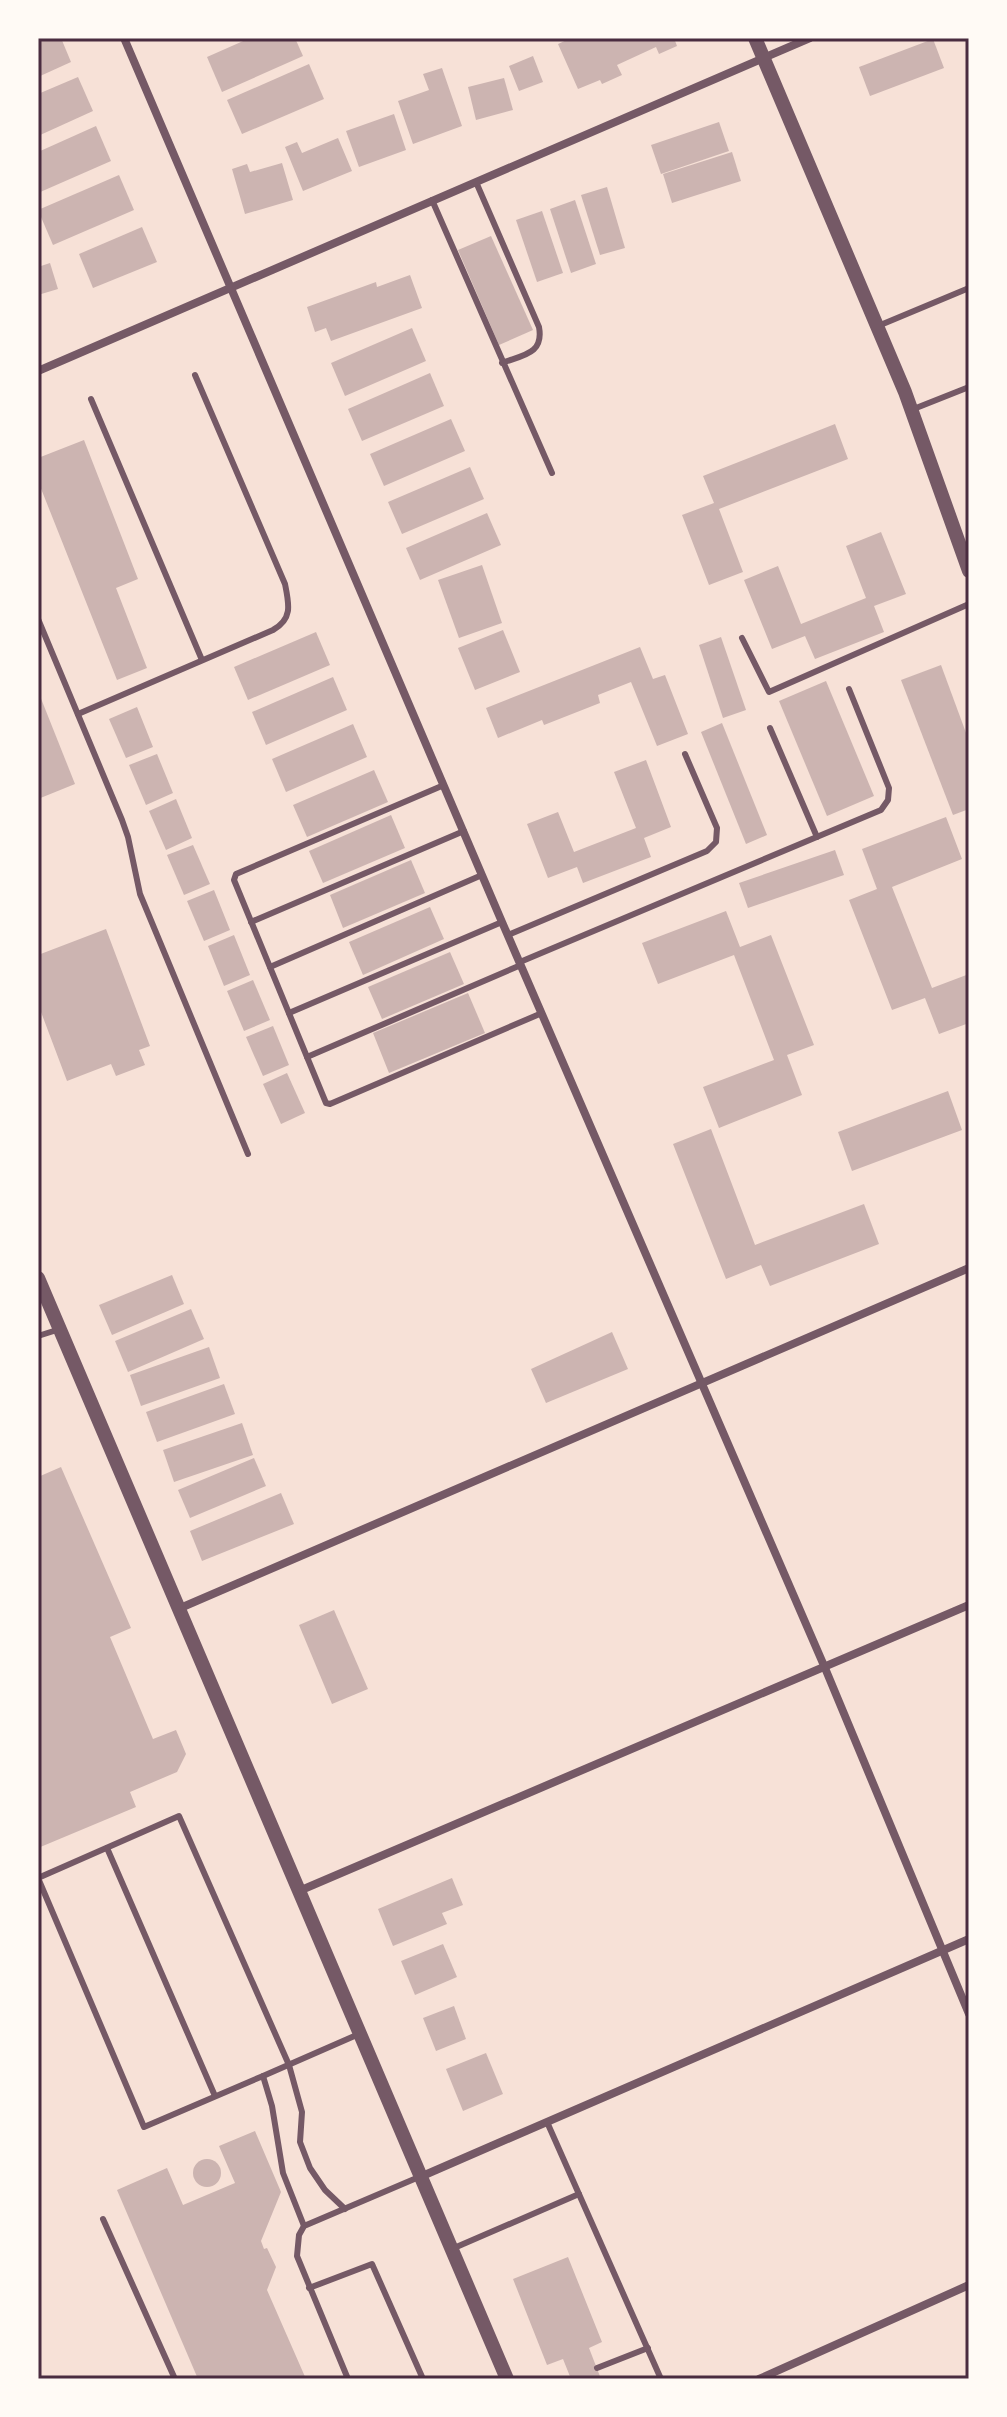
<svg xmlns="http://www.w3.org/2000/svg" width="1007" height="2417" viewBox="0 0 1007 2417" font-family="Mulish,sans-serif">
<style>
.building{fill:#ccb4b1}
.lines{fill:none;stroke-linecap:round;stroke-linejoin:round}
.service{stroke:#755966;stroke-width:6}
.minor{stroke:#755966;stroke-width:8}
.tertiary{stroke:#755966;stroke-width:14}
.neatline{fill:none;stroke:#4a2c40;stroke-width:3}
</style>
<rect width="100%" height="100%" fill="#f7e1d7"/>
<!-- building -->
<g class="building">
<polygon points="38,38 61,38 71,62 38,77"/>
<polygon points="250,38 295,38 303,56 222,92 207,57"/>
<polygon points="571,38 674,38 677,46 659,54 656,47 617,65 622,75 602,84 600,80 578,89 558,44"/>
<polygon points="933,39 944,68 870,96 859,67"/>
<polygon points="533,56 543,82 519,91 509,66"/>
<polygon points="309,64 324,99 242,134 227,100"/>
<polygon points="442,68 462,126 413,144 398,101 429,90 423,74"/>
<polygon points="78,77 93,111 38,136 38,94"/>
<polygon points="504,78 513,110 476,120 468,87"/>
<polygon points="394,114 406,150 359,167 346,131"/>
<polygon points="719,122 729,151 661,174 651,145"/>
<polygon points="96,126 111,161 38,193 38,152"/>
<polygon points="338,138 352,171 303,191 285,147 297,142 302,153"/>
<polygon points="732,152 741,181 672,203 663,174"/>
<polygon points="282,163 293,200 245,214 232,169 247,164 250,172"/>
<polygon points="119,175 134,210 53,245 38,210"/>
<polygon points="607,187 625,248 600,255 581,195"/>
<polygon points="575,200 596,264 571,273 550,209"/>
<polygon points="542,211 563,273 537,282 516,220"/>
<polygon points="142,227 157,262 93,288 79,254"/>
<polygon points="491,236 533,330 499,345 458,250"/>
<polygon points="50,263 58,289 38,295 38,267"/>
<polygon points="410,275 422,308 331,341 326,328 315,332 307,307 376,282 377,287"/>
<polygon points="412,328 426,361 345,396 331,363"/>
<polygon points="430,373 444,406 362,441 348,409"/>
<polygon points="451,419 465,451 384,486 370,454"/>
<polygon points="835,424 848,459 719,509 743,572 709,585 682,515 714,503 703,476"/>
<polygon points="84,440 138,579 116,588 147,668 117,680 38,481 38,458"/>
<polygon points="470,467 484,499 402,534 388,502"/>
<polygon points="487,513 501,545 420,580 406,548"/>
<polygon points="881,532 906,594 874,606 884,632 815,659 805,636 772,649 744,580 778,566 801,624 866,598 846,546"/>
<polygon points="482,565 502,623 459,638 438,580"/>
<polygon points="503,630 520,672 475,690 458,648"/>
<polygon points="316,632 330,665 248,700 234,667"/>
<polygon points="721,637 746,710 723,718 699,645"/>
<polygon points="640,647 653,679 665,675 688,734 657,746 631,682 598,695 600,703 544,725 542,720 498,738 486,708"/>
<polygon points="941,665 969,741 969,809 953,815 901,680"/>
<polygon points="333,677 347,710 266,745 252,712"/>
<polygon points="826,681 874,796 827,816 779,701"/>
<polygon points="38,691 75,784 38,799"/>
<polygon points="137,707 153,747 126,758 109,719"/>
<polygon points="722,723 767,835 746,844 701,732"/>
<polygon points="353,724 367,757 286,792 272,759"/>
<polygon points="157,754 173,793 146,805 129,765"/>
<polygon points="646,760 671,827 644,838 651,857 583,883 577,867 548,878 527,824 558,812 574,852 636,828 614,772"/>
<polygon points="374,770 388,802 307,837 293,805"/>
<polygon points="176,799 192,838 166,850 149,811"/>
<polygon points="391,815 405,848 323,883 309,851"/>
<polygon points="946,817 962,859 892,887 932,988 969,974 969,1023 939,1034 925,998 892,1010 849,900 877,889 862,849"/>
<polygon points="193,845 210,884 184,895 167,855"/>
<polygon points="835,850 844,875 748,908 739,883"/>
<polygon points="411,860 425,893 343,928 330,895"/>
<polygon points="214,890 230,930 204,941 187,901"/>
<polygon points="430,907 444,939 363,975 349,942"/>
<polygon points="726,911 740,947 771,935 814,1045 787,1055 802,1095 719,1128 703,1087 774,1060 734,955 658,984 642,943"/>
<polygon points="106,929 150,1046 139,1050 145,1065 116,1076 111,1064 67,1081 38,1004 38,955"/>
<polygon points="234,935 250,975 224,986 208,946"/>
<polygon points="450,952 464,984 382,1019 368,987"/>
<polygon points="253,980 270,1020 244,1031 227,991"/>
<polygon points="468,993 485,1033 389,1073 373,1033"/>
<polygon points="273,1026 289,1065 263,1076 246,1037"/>
<polygon points="287,1073 305,1113 281,1124 263,1084"/>
<polygon points="948,1091 962,1130 852,1171 838,1132"/>
<polygon points="711,1129 755,1245 864,1204 879,1244 770,1286 761,1265 726,1279 673,1144"/>
<polygon points="172,1275 184,1304 112,1335 99,1305"/>
<polygon points="191,1309 204,1339 128,1372 115,1341"/>
<polygon points="612,1332 628,1369 546,1403 531,1369"/>
<polygon points="209,1347 220,1378 141,1406 130,1375"/>
<polygon points="224,1384 235,1414 157,1442 146,1412"/>
<polygon points="242,1423 253,1455 174,1482 163,1450"/>
<polygon points="254,1458 266,1486 190,1518 178,1490"/>
<polygon points="61,1467 131,1628 110,1637 153,1739 176,1730 186,1754 177,1772 130,1792 136,1807 38,1848 38,1477"/>
<polygon points="281,1493 294,1524 202,1561 190,1531"/>
<polygon points="334,1610 368,1689 332,1704 299,1625"/>
<polygon points="452,1878 463,1905 442,1913 447,1924 393,1946 378,1909"/>
<polygon points="443,1944 457,1977 415,1995 401,1961"/>
<polygon points="454,2006 466,2039 436,2051 423,2018"/>
<polygon points="486,2053 503,2094 463,2111 446,2069"/>
<polygon points="255,2131 281,2192 261,2241 264,2249 267,2248 276,2267 267,2290 306,2379 198,2379 117,2190 167,2168 183,2205 235,2183 219,2146"/>
<circle cx="207" cy="2173" r="14"/>
<polygon points="568,2257 602,2342 589,2348 601,2379 571,2379 563,2359 547,2365 513,2279"/>
</g>
<g class="lines">
<!-- service -->
<g class="service">
<path d="M476 182 539 327C544 354 523 355 502 363"/>
<polyline points="432,200 552,473"/>
<polyline points="878,326 969,288"/>
<polyline points="91,399 202,660"/>
<polyline points="911,410 969,387"/>
<polyline points="38,619 122,820 128,837 140,894 248,1154"/>
<polyline points="742,638 769,692 969,604"/>
<path d="M78 714 273 630C293 619 289 604 285 584L195 375"/>
<polyline points="770,728 817,837"/>
<polyline points="444,785 236,874 234,880 326,1103 330,1104 542,1013"/>
<polyline points="251,922 464,831"/>
<polyline points="508,935 707,851 716,842 717,828 685,754"/>
<polyline points="520,962 881,810 888,800 889,788 849,689"/>
<polyline points="270,967 482,875"/>
<polyline points="289,1013 502,922"/>
<polyline points="307,1057 521,965"/>
<polyline points="38,1336 60,1329"/>
<polyline points="107,1848 215,2096"/>
<polyline points="263,2076 359,2034"/>
<polyline points="547,2122 661,2379"/>
<polyline points="103,2219 175,2379"/>
<polyline points="304,2226 283,2173 272,2106 263,2076 144,2127 38,1878 179,1816 289,2065 302,2112 300,2142 310,2168 325,2190 345,2209"/>
<polyline points="454,2248 579,2194"/>
<polyline points="309,2288 372,2264 423,2379"/>
<polyline points="597,2368 648,2348"/>
<polyline points="348,2379 297,2256 299,2235 304,2226 419,2177"/>
</g>
<!-- minor -->
<g class="minor">
<polyline points="124,38 502,922 825,1668 969,2014"/>
<polyline points="38,371 810,38"/>
<polyline points="178,1609 969,1268"/>
<polyline points="299,1891 969,1605"/>
<polyline points="420,2177 969,1939"/>
<polyline points="759,2379 969,2285"/>
</g>
<!-- tertiary -->
<g class="tertiary">
<polyline points="755,38 905,392 969,571"/>
<polyline points="38,1278 507,2379"/>
</g>
</g>
<!-- border -->
<rect width="1007" height="2417" fill="none" stroke="#fffaf5" stroke-width="80"/>
<rect x="40" y="40" width="927" height="2337" class="neatline"/>
</svg>
